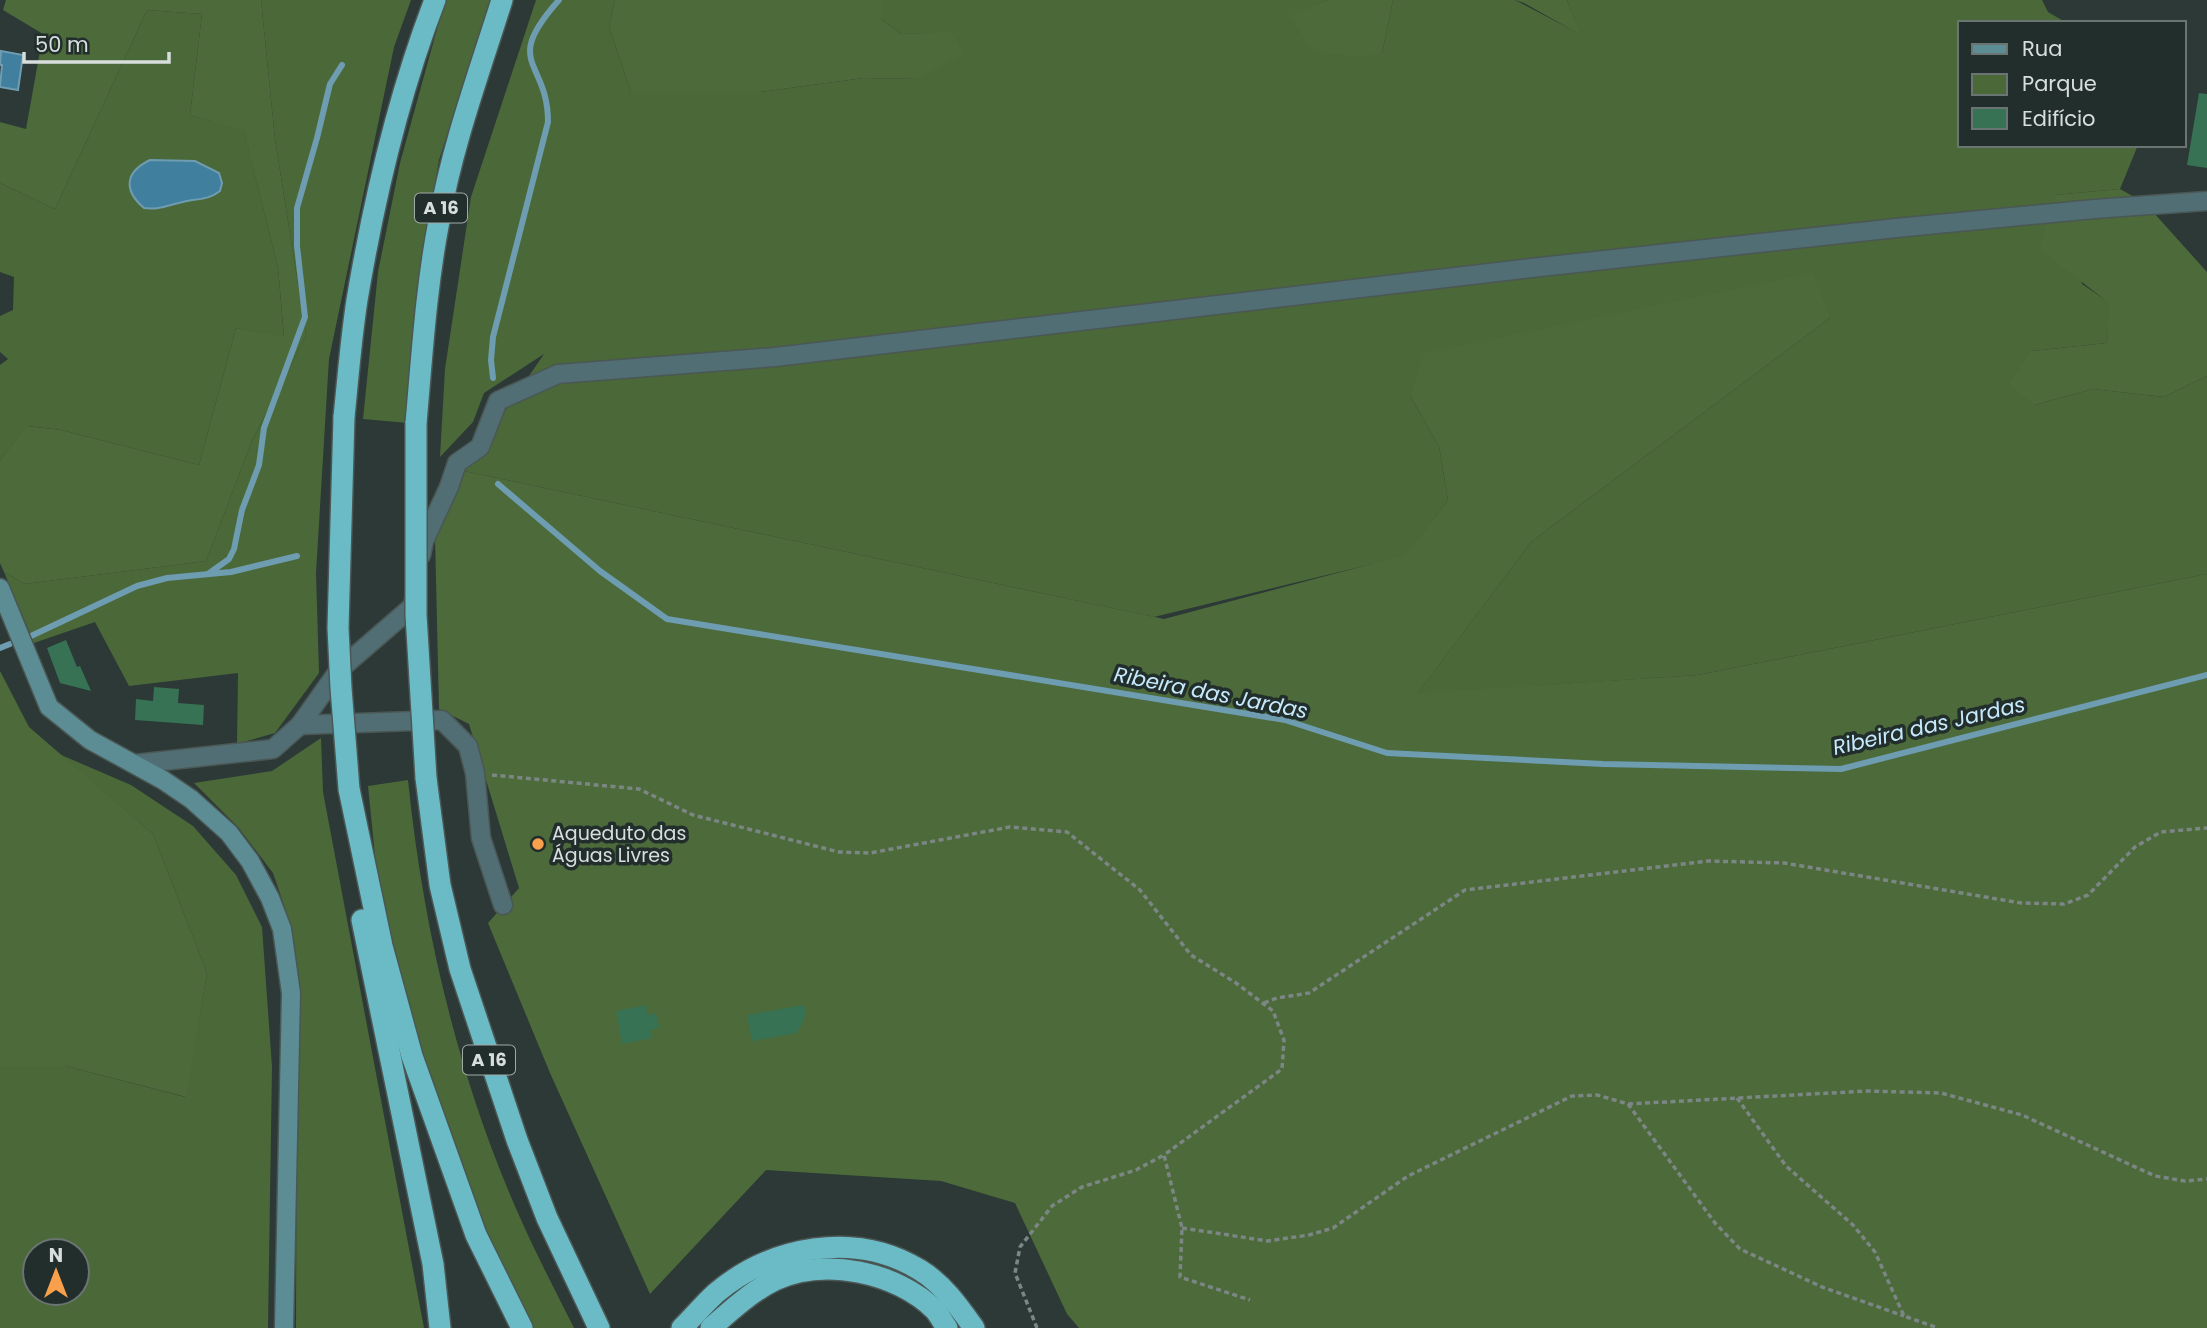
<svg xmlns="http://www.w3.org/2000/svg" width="2207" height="1328" viewBox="0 0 2207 1328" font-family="Poppins,sans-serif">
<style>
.green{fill:#4b6839;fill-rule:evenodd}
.forest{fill:#4c6a3a}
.water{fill:#417f9e;stroke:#6e9cb1;stroke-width:2}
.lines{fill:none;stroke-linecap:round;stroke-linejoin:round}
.stream{stroke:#6e9cb1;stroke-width:6}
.building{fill:#377254}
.street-casing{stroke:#4b5754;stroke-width:21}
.secondary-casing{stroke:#4b5754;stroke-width:21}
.highway-casing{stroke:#4b5754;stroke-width:24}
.path{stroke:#7c8684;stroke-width:3.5;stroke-dasharray:5 3.5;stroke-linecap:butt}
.street{stroke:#506e73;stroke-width:18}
.secondary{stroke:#5c8d95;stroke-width:18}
.highway{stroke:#6bbbc7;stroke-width:21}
.highway-bridge-casing{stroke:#4b5754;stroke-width:24;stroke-linecap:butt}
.highway-bridge{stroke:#6bbbc7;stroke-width:21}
.poi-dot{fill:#f9a04c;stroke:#222e2c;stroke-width:2.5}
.labels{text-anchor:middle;stroke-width:7;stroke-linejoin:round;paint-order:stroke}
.shield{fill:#222e2c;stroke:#a1a9a8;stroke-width:2}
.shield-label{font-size:18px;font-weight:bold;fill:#d7dedd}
.poi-label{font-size:19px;fill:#d7dedd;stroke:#222e2c;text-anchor:start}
.water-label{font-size:21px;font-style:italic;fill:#c7e9fc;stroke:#222e2c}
</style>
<rect width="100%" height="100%" fill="#2c3936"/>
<!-- green -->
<g class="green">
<polygon points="261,0 411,0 394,47 329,359 316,573 319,673 275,733 237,744 238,673 129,686 95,622 34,643 4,572 25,584 206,561 252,441 306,335 275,139"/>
<polygon points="445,0 490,0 439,160 426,240 408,423 363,419 378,272 400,163"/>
<polygon points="536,0 615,0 609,27 631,92 761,92 864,78 918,79 951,33 901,34 881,19 881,0 1327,0 1291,17 1382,54 1393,0 1515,0 1580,34 1567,0 2042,0 2048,12 2067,23 1960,23 1960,145 2138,145 2120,189 2055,195 2082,284 2110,303 2107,343 2031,351 2034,405 2093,389 2164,397 2207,376 2207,574 1698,675 1417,694 1531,542 1830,318 1410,396 1439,446 1448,500 1405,556 1154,617 464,471 544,354 484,393 473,422 440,457 445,369 471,197"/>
<polygon points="147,10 202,14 190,115 244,130 278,267 284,338 236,328 199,465 61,430 28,426 0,460 0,365 8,359 0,352 0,316 13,310 14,277 0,272 0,183 55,209"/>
<polygon points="321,738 323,792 424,1328 296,1328 297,1004 292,929 273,873 238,827 194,783 272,771"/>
<path d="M59 754 131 785 193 826 236 875 262 927 272 1067 268 1328H0V1066H66L185 1097 207 973 153 834ZM35 1251H77V1293H35Z"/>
<path d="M408 780C423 928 458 1077 518 1213 535 1252 555 1290 574 1328H533L496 1257 443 1123 410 1021 376 866 368 786Z"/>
</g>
<!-- forest -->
<g class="forest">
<polygon points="6,0 261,0 275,139 306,335 252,441 206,561 25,584 4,572 0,563 0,460 27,426 61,430 199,465 236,328 284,337 278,267 244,131 190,115 202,14 147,10 55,209 0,183 0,122 26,129 43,34 3,10"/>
<polygon points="615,0 881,0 881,19 901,34 951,32 964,54 918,79 864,78 761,92 631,92 609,27"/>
<polygon points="1327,0 1393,0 1382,54 1355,57 1312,51 1290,16"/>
<polygon points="1515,0 1567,0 1581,35 1524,3"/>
<polygon points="2120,189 2145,203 2207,272 2207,376 2164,397 2093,389 2034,405 2009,384 2031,351 2107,343 2109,303 2039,249 2055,195"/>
<polygon points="1813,273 1830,318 1531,542 1418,693 1698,675 2207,574 2207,1328 1079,1328 1067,1314 1015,1203 941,1181 766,1170 650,1294 550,1073 488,923 519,888 469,724 439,709 435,537 464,471 1164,619 1405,555 1448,500 1439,446 1410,396 1424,353"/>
<polygon points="0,671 29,727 153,834 207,973 186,1097 66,1066 0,1066"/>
</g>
<!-- water -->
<g class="water">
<polygon points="1,51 23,55 18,90 0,87 2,65 0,65"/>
<path d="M150 160 195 161 219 173 222 183 220 191C207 201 197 198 183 202 168 205 159 210 144 208 123 190 125 172 150 160Z"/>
</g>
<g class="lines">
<!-- stream -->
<g class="stream">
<path d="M493 378 491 360 493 337 548 122C548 59 501 65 559 0"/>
<polyline points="498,484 600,571 667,619 1285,720 1387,753 1603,764 1841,769 2207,675"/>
<polyline points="208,574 229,559 234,549 242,510 259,465 264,428 305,317 297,246 297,208 317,138 330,84 342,65"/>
<polyline points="31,636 137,586 167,578 231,572 297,556"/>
<polyline points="0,648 10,644"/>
</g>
</g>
<!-- building -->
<g class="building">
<polygon points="2199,93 2207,94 2207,168 2187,165"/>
<polygon points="66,640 77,667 80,666 91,691 60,683 47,648"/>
<polygon points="154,687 179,689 178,703 204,705 203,725 135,720 136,699 153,701"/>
<polygon points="646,1005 647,1015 656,1013 659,1028 650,1030 652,1038 622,1044 616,1011"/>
<polygon points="804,1005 806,1015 797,1033 752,1041 747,1015"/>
</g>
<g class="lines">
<!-- street casing -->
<g class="street-casing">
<g id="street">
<polyline points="421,555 424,541 449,487 457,463 480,447 498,401 558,374 775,357 1531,268 1896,228 2094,209 2207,201"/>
<polyline points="300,725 442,720 468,746 475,773 481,838 503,905"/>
<polyline points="135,764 273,749 300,725 339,670 413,606 415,593"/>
</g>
</g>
<!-- secondary casing -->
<g class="secondary-casing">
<polyline id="secondary" points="0,588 49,707 90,740 163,780 191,799 229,833 250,861 270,898 282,929 291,993 284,1328"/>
</g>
<!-- highway casing -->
<g class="highway-casing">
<g id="highway">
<path d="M344 417C348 378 351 339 357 300 374 199 398 96 435 0"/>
<path d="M416 423C422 356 426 288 439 221 452 146 479 73 502 0"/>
<polyline points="426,778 440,885 460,969 517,1140 547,1218 599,1328"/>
<polyline points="349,789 382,946 412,1056 476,1235 522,1328"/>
<polyline points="362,920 433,1264 440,1328"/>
<path d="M682 1328C693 1317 704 1304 716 1293 772 1246 855 1230 920 1270 943 1284 959 1307 974 1328"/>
<path d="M711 1328C730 1311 752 1291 775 1280 824 1257 897 1272 935 1310 939 1315 943 1322 947 1328"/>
</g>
</g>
<!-- path -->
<g class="path">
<polyline points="492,775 639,789 693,815 839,852 870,853 1010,827 1067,832 1140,890 1191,955 1236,983 1273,1011 1284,1040 1282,1069 1164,1155 1182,1228 1180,1277 1250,1300"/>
<polyline points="1264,1003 1277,998 1309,993 1465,890 1708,861 1784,863 2021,903 2064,904 2088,895 2135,847 2161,832 2207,828"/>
<polyline points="1737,1098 1786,1166 1853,1225 1875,1252 1904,1316 1938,1328"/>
<polyline points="1628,1104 1715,1223 1740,1249 1822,1287 1904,1316"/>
<polyline points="1182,1228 1268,1241 1309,1235 1333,1228 1408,1176 1572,1096 1597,1095 1628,1104 1867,1091 1941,1093 2022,1115 2155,1176 2185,1181 2207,1179"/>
<polyline points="1037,1328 1015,1273 1020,1247 1052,1206 1082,1187 1136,1170 1164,1155"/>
</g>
<!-- street -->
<use href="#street" class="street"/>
<!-- secondary -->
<use href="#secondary" class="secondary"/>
<!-- highway -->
<use href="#highway" class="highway"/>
<!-- highway-bridge casing -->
<g class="highway-bridge-casing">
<g id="highway-bridge">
<polyline points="344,417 338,628 341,688 349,789"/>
<polyline points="416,423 416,615 426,778"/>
</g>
</g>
<!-- highway-bridge -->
<use href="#highway-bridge" class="highway-bridge"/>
</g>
<!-- markers -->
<circle class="poi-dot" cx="538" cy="844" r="7"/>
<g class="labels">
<!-- shield labels -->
<g class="shield">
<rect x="415" y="193.5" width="52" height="29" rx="5"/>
<rect x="463" y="1045.5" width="52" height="29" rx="5"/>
</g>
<g class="shield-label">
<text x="441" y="214">A 16</text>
<text x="489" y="1066">A 16</text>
</g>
<!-- poi labels -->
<g class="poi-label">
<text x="552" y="840">Aqueduto das<tspan x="552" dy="22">Águas Livres</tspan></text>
</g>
<!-- water labels -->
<g class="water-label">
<text transform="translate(1211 693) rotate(11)" y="7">Ribeira das Jardas</text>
<text transform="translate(1929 726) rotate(-13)" y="7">Ribeira das Jardas</text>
</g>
</g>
<!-- legend -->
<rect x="1958" y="21" width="228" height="126" fill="#222e2c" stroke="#6a7473" stroke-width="2"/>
<rect x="1972" y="44" width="35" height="10" fill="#5c8d95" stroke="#6a7473" stroke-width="2"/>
<text x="2022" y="56" font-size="21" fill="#d7dedd">Rua</text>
<rect x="1972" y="74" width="35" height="21" fill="#4b6839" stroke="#6a7473" stroke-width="2"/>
<text x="2022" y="91" font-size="21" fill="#d7dedd">Parque</text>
<rect x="1972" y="108" width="35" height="21" fill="#377254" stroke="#6a7473" stroke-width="2"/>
<text x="2022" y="126" font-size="21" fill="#d7dedd">Edifício</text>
<!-- north arrow -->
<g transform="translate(56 1272)"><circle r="33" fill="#222e2c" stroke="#6a7473" stroke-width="2"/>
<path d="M0-5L12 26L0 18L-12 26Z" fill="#f9a04c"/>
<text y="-10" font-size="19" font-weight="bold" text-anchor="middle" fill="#d7dedd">N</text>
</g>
<!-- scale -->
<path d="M24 52v10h145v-10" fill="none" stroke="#d7dedd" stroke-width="3.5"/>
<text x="35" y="52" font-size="21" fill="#d7dedd" stroke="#222e2c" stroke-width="5" paint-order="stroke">50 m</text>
</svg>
